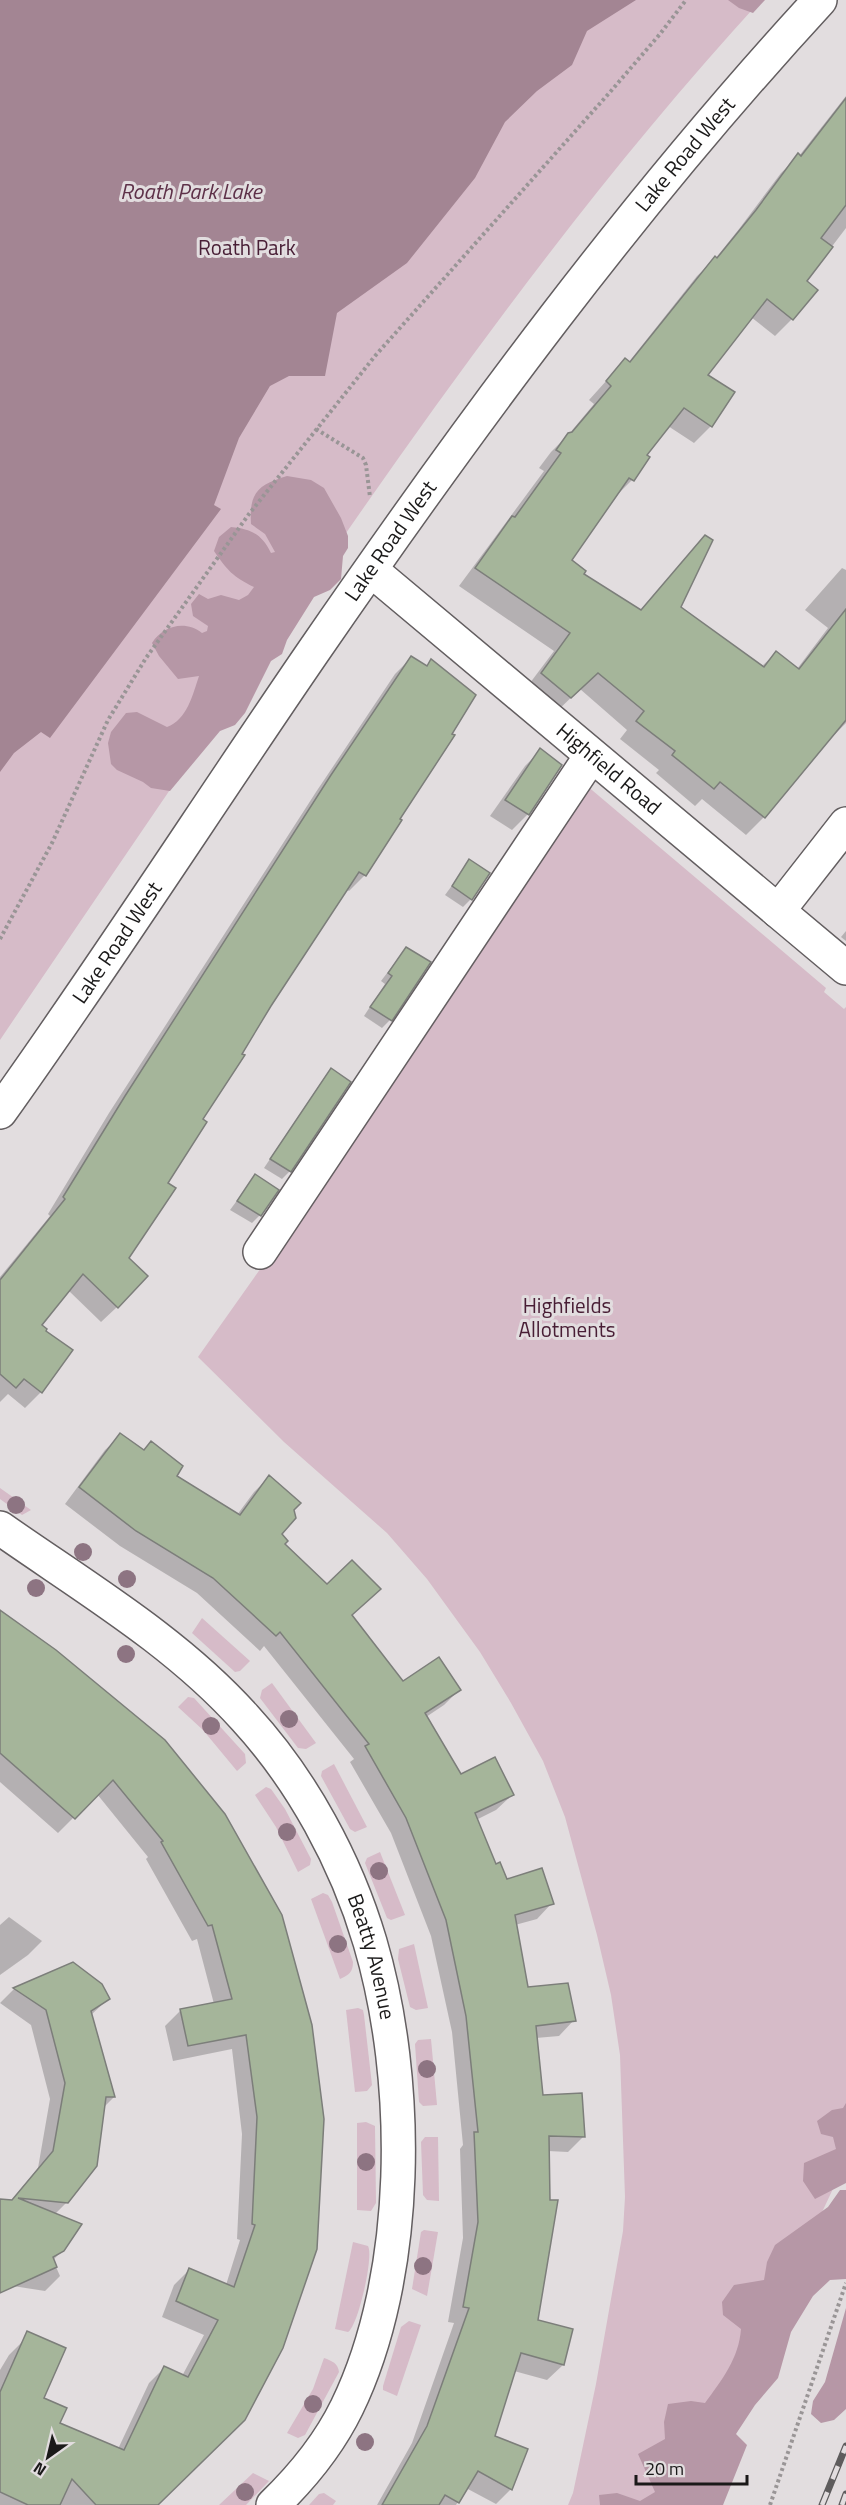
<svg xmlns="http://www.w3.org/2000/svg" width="846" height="2505" viewBox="0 0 846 2505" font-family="'Titillium Web',sans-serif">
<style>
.green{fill:#d6bbc8}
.forest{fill:#b697a6}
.water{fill:#a38593}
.shadow{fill:#0003}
.building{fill:#a5b59a;stroke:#7c7e7a;stroke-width:1.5}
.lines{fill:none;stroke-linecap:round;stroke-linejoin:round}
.minor-casing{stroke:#635e60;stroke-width:36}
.path{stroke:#999596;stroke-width:4;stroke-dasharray:3 3;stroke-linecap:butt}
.minor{stroke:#fff;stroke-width:33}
.rail-casing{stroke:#5e5c5d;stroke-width:7}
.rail{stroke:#e2dddf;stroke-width:4.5;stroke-dasharray:14;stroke-linecap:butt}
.tree{fill:#8d7482}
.labels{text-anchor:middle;stroke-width:6;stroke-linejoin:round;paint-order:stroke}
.street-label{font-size:21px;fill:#1a1919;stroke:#e2dddf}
.park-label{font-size:21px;fill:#481e35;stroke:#e2dddf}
.water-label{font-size:22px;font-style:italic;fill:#5e3149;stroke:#e2dddf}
</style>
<rect width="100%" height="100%" fill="#e2dddf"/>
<!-- green -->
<g class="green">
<path d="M0 0H761C583 194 430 410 281 627 187 765 93 902 0 1040Z"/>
<polygon points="586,785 826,988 824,992 844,1009 846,1007 846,2161 756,2353 674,2505 568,2505 573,2493 596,2384 623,2231 625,2197 620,2055 611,1995 597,1935 565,1817 543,1761 511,1703 480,1652 427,1579 387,1533 284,1442 198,1357 338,1159"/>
<polygon points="0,1488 31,1510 22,1515 0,1499"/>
<polygon points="202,1618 250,1661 240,1671 235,1672 192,1633"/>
<polygon points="272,1683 316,1743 306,1749 298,1748 260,1698 262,1690"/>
<polygon points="188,1697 194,1698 245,1754 246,1763 237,1771 203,1730 178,1707"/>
<polygon points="334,1764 367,1827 355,1832 350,1829 321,1776 322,1771"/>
<polygon points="266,1787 271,1789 285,1809 311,1859 310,1865 298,1872 276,1827 255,1795"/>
<polygon points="380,1852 405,1915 391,1920 387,1918 365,1863 367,1858"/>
<path d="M323 1893 328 1895 332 1902 353 1962C353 1972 349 1975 340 1979L311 1899Z"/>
<polygon points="414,1944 428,2008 416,2010 410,2007 398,1959 399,1949"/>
<polygon points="358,2008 363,2010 364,2015 372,2085 367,2091 355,2092 346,2010"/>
<polygon points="431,2039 437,2105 423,2106 419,2102 415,2044 418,2040"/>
<polygon points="366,2122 375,2126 376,2203 371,2211 357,2210 357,2123"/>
<polygon points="425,2137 438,2137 439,2201 427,2200 423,2195 421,2142"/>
<polygon points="424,2230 438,2232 427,2296 412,2289 421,2232"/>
<path d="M353 2242 368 2246C374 2256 358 2326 348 2332L335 2329Z"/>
<polygon points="409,2321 421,2325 397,2396 383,2390 383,2386 401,2327"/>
<path d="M324 2358C332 2361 338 2363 339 2372L305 2435 298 2438 287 2433 313 2389Z"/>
<polygon points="253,2473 269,2481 246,2505 219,2505"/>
<polygon points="324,2493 336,2501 333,2505 309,2505 319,2494"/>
</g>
<!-- forest -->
<g class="forest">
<polygon points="728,0 765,0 753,13 739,8"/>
<path d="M287 476 311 480 324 488 341 518 348 536V548L343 556 341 579 330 590 314 597 287 640 282 654 271 661 245 713 235 725 220 731 170 791 151 788 143 782 117 770 111 764 108 743 111 732 126 713 137 712 167 727C187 720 193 694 199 676L178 679 159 656 152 643C163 625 186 620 202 633L207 631 208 626 193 616 191 604 199 594 208 599 221 595 239 600 248 595 254 587C233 577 227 570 214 551L219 537 231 527C251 529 262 534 271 553L275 552 265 534 251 524C249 492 258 485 287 476Z"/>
<polygon points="846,2103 846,2183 815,2199 803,2181 804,2163 836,2149 833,2137 821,2134 817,2121 832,2110 843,2108"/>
<path d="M840 2190H846V2279L830 2280 813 2296 791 2332 778 2378 755 2405 736 2434 747 2445 723 2505H600L599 2495 617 2493 640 2501 655 2492 638 2454 665 2439 664 2422 668 2404 691 2401 705 2403C722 2380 739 2358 741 2329L723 2315 722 2302 734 2285 764 2280 767 2262 775 2245 828 2207Z"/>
<polygon points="846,2308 846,2409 834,2420 821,2423 811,2414 813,2401 825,2382"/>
</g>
<!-- water -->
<polygon class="water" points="0,0 636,0 587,31 572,65 537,91 505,122 475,178 407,263 337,313 325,376 289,376 270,386 239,438 214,505 221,509 50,738 41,732 14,753 0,772"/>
<!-- shadow -->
<g class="shadow">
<polygon points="846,96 846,228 805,282 792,319 775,336 751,317 706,375 711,426 694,443 668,426 645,456 648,457 632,480 615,497 570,560 582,575 640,611 705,537 679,607 761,667 776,653 797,669 828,628 805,610 842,568 846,570 846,723 835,734 833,733 764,817 746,835 702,799 695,806 656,773 659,770 620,739 627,730 580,689 553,715 524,691 554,651 459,586 544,471 539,468 551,452 569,434 594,404 589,400 625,360 628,363 697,276 715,259 739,229 781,173 799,156"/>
<polygon points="411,658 426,667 431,661 398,819 365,875 349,891 346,889 270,1005 200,1120 127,1258 117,1307 101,1322 68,1290 40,1325 41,1392 25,1408 8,1394 0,1402 0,1277 50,1216 48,1214 109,1113 316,792 395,674"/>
<polygon points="541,750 528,814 512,830 490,816 525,766"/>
<polygon points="470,861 471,899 463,907 445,895"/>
<polygon points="846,931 846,941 841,937"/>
<polygon points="406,948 429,963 390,1020 382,1028 364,1016 385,984 381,981"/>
<polygon points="331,1070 290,1171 282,1179 264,1168 324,1078"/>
<polygon points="255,1176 260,1215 252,1223 230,1210"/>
<polygon points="121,1435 174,1476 237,1515 254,1492 269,1477 293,1510 280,1535 283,1544 351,1615 402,1683 459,1690 444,1705 426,1717 460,1776 512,1795 496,1810 476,1820 495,1866 506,1880 552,1903 537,1919 515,1925 527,1988 574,2020 559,2036 536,2038 541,2097 584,2136 568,2152 548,2151 537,2321 571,2330 563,2365 547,2380 514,2371 493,2436 511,2489 496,2504 466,2488 456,2505 377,2505 412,2443 454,2323 448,2322 463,2238 460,2149 463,2145 452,2032 431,1936 391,1833 350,1762 354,1759 264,1646 260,1651 197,1593 120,1546 65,1504 105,1450"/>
<polygon points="0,1613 164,1742 322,2119 155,2505 0,2505 0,2370 9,2355 24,2340 42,2399 58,2424 118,2449 149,2383 164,2368 182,2376 204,2335 162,2317 174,2285 189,2270 226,2285 240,2240 237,2239 242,2134 232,2049 173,2061 165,2026 180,2011 214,2004 197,1939 192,1941 146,1859 148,1857 97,1794 58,1833 0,1782"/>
<polygon points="9,1917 42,1941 28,1955 0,1975 0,1925"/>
<polygon points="73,1964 108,1999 91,2015 114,2097 103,2108 67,2202 55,2214 63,2250 53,2260 60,2276 45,2291 0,2284 0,2201 10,2202 38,2168 50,2099 31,2025 0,2003 14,1989"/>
</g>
<!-- building -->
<g class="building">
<polygon points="846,98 846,205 821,238 833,247 807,281 818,290 793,320 767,299 708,375 735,392 712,427 684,408 647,455 650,457 634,481 629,478 572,560 586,571 584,574 641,610 705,535 713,540 681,607 764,667 776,651 799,669 846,609 846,720 765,818 720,782 714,789 672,755 675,751 636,721 644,711 598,673 571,698 541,673 570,633 475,568 512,516 515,517 561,453 556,450 568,433 572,432 611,386 606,381 625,358 630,362 715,256 717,258 756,210 798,153 801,156"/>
<polygon points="411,656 427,666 431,659 476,695 452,734 455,735 400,819 402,820 366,876 359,872 271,1006 242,1054 245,1055 203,1119 207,1122 168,1183 176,1188 129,1258 148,1276 118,1308 83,1274 42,1325 47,1329 46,1331 73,1350 42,1393 24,1379 16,1388 0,1374 0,1280 65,1199 63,1197 125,1096 331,775"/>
<polygon points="540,748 562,765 529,815 505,800"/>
<polygon points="469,859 490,873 472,900 452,886"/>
<polygon points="406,947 431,962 392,1021 370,1007 392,976 388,973"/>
<polygon points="331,1068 351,1082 291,1172 270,1159"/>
<polygon points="255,1174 279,1190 261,1216 237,1201"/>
<polygon points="120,1433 144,1450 151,1441 183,1466 177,1476 240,1515 269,1475 301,1503 294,1510 296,1518 282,1534 288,1541 285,1544 327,1584 352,1560 381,1589 352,1615 403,1681 439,1657 461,1690 425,1713 461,1774 495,1757 514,1795 475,1813 496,1864 500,1862 507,1879 542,1868 554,1904 515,1915 528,1987 568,1983 576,2021 536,2026 543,2095 582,2093 585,2137 549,2136 550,2200 558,2200 538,2320 573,2329 564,2365 521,2353 495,2436 528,2449 512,2490 478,2471 459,2503 445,2495 439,2505 382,2505 427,2426 469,2308 463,2307 478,2222 474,2132 478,2132 466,2016 446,1920 406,1818 365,1746 369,1744 280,1632 276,1636 213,1578 136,1531 79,1487"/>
<polygon points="0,1610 56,1650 165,1740 225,1814 282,1915 312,2025 324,2119 317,2249 283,2348 245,2420 158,2505 96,2505 72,2479 60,2505 28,2505 0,2492 0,2392 27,2331 66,2348 44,2398 67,2408 60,2423 124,2450 164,2366 188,2377 218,2320 176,2301 189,2268 234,2287 255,2225 252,2224 257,2117 246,2035 188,2046 180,2009 232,1999 212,1925 208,1926 161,1842 163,1841 113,1780 75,1819 0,1753"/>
<polygon points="73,1962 102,1984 110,1999 91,2011 115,2097 106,2097 97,2166 68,2203 18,2198 82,2224 64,2251 53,2257 57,2267 0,2293 0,2199 12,2200 53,2151 65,2083 46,2010 13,1988"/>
</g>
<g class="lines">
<!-- minor casing -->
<g class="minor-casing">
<g id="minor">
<path id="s1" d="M371 570 846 968"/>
<polyline points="778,911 846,824"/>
<path id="s2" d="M0 1112C108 961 208 805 313 652 470 424 632 204 820 0"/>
<polyline points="260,1252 591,756"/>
<path id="s3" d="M0 1528C84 1587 176 1641 245 1718 302 1780 346 1861 370 1942 411 2081 411 2275 347 2407 329 2444 302 2477 273 2505"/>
</g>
</g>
<!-- path -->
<g class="path">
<polyline points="316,429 363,458 366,465 370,497"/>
<polyline points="0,939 52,843 108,720 146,658 249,514 375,356 611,91 660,34 686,0"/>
<polyline points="770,2505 846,2283"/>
</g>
<!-- minor -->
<use href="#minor" class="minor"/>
<!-- rail casing -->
<g class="rail-casing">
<g id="rail">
<polyline points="822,2505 846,2446"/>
<polyline points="842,2505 846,2494"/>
</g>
</g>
<!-- rail -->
<use href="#rail" class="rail"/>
</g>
<!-- trees -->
<g class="tree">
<circle cx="16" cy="1505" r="9"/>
<circle cx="83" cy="1552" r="9"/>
<circle cx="127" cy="1579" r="9"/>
<circle cx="36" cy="1588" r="9"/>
<circle cx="126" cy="1654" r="9"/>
<circle cx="289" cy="1719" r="9"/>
<circle cx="211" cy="1726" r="9"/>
<circle cx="287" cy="1832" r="9"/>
<circle cx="379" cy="1871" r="9"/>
<circle cx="338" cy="1944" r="9"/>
<circle cx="427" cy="2069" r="9"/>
<circle cx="366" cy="2162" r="9"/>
<circle cx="423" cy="2266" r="9"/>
<circle cx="313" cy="2404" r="9"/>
<circle cx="365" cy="2442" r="9"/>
<circle cx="245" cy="2492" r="9"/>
</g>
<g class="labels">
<!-- street labels -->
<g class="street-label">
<text dy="7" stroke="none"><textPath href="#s2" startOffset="1178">Lake Road West</textPath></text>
<text dy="7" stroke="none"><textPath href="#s2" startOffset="692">Lake Road West</textPath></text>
<text dy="7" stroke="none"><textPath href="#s1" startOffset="310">Highfield Road</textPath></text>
<text dy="7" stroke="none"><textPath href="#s2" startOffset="206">Lake Road West</textPath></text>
<text dy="7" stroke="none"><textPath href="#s3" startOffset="584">Beatty Avenue</textPath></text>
</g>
<!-- park labels -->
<g class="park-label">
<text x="247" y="255">Roath Park</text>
<text x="567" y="1313">Highfields<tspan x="567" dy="24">Allotments</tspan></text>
</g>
<!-- water labels -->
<g class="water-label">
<text x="191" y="199">Roath Park Lake</text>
</g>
</g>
<!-- north arrow -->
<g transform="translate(48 2457) rotate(214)" stroke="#e2dddf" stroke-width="4.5" paint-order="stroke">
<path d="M0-4.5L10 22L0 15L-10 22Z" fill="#1a1919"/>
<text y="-9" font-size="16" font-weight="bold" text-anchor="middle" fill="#1a1919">N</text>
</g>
<!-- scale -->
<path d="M636 2475v9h111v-9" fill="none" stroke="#1a1919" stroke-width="3"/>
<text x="645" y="2475" font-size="18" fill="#1a1919" stroke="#e2dddf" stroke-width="4.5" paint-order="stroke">20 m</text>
</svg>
